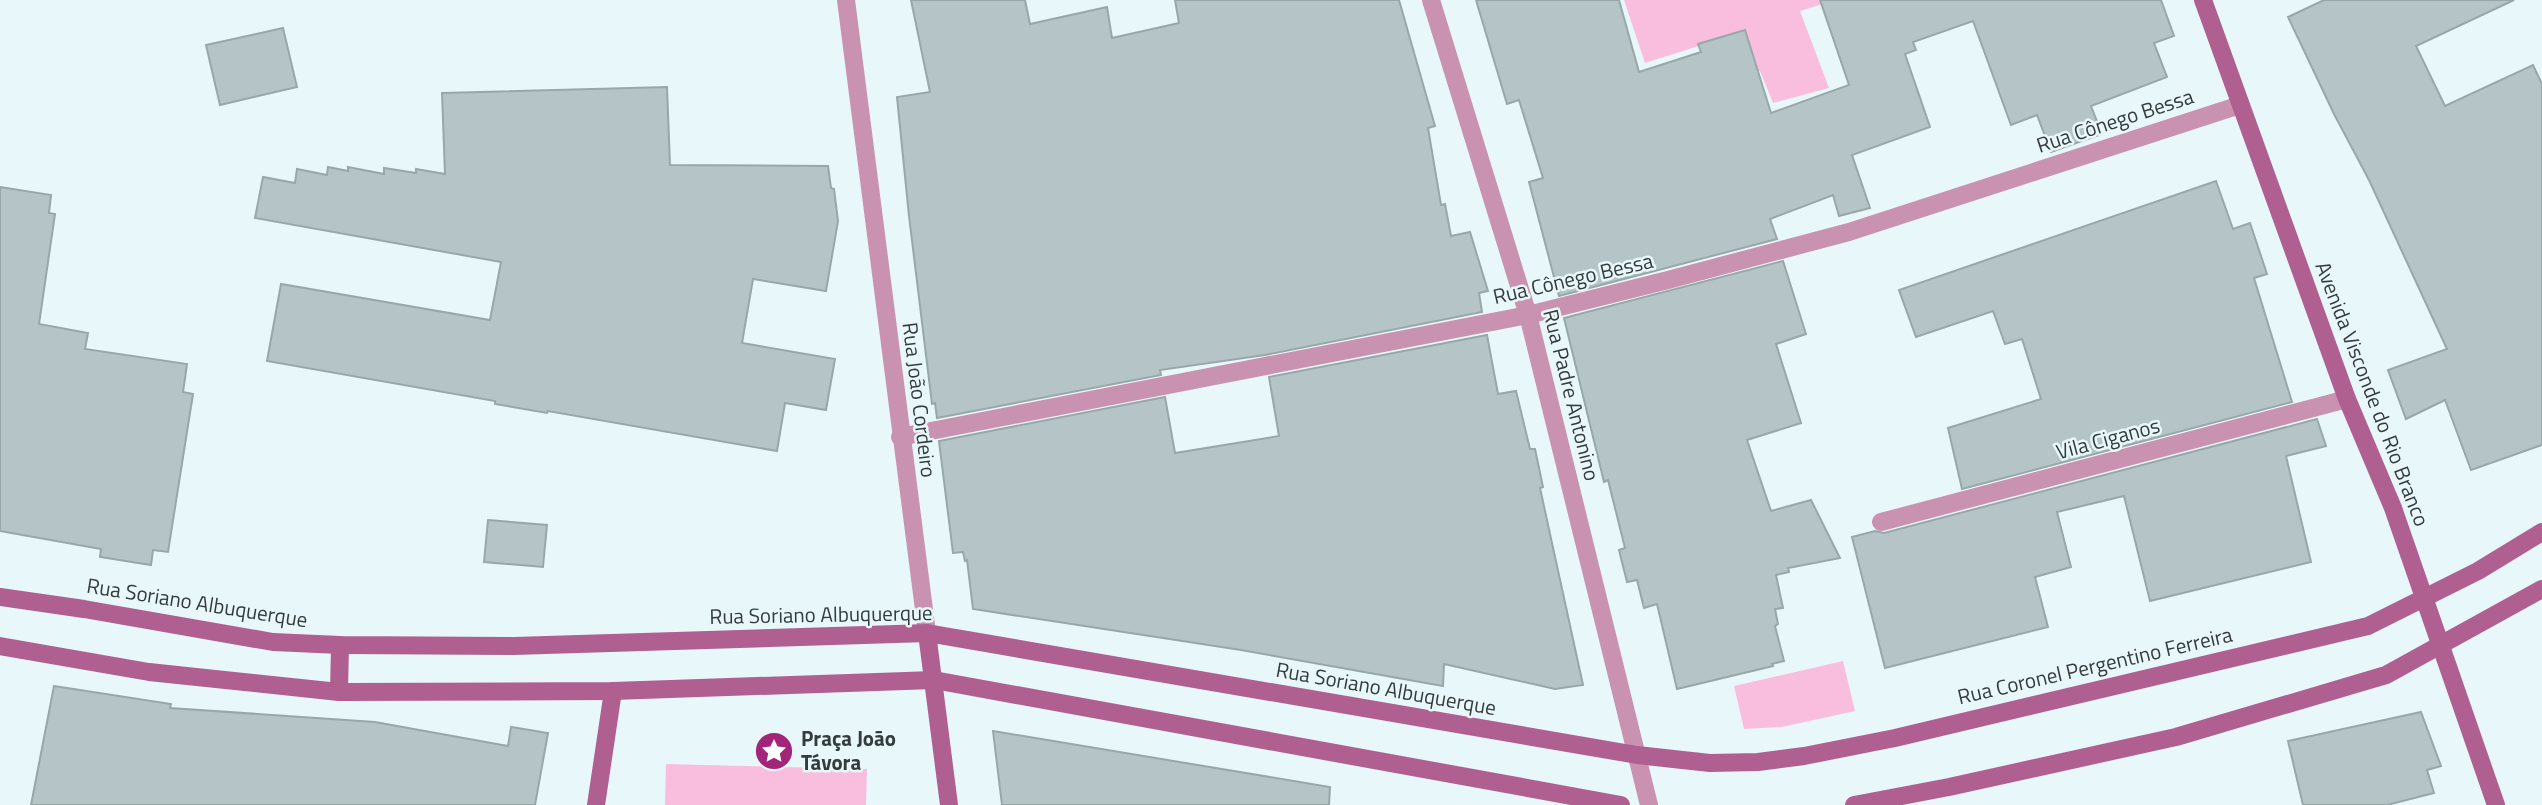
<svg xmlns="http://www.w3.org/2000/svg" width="2542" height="805" viewBox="0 0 2542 805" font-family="'Titillium Web',sans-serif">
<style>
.green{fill:#f9bede}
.building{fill:#b5c5c7;stroke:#98a8a9;stroke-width:2}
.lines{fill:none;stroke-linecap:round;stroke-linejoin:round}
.lane{stroke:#ca92b1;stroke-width:18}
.street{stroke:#ca92b1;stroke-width:18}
.secondary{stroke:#b06090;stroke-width:18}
.labels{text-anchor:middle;stroke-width:5;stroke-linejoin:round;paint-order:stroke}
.street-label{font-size:21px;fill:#353c3d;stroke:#e8f8fa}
.poi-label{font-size:21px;font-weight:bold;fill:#353c3d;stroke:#e8f8fa;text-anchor:start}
</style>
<rect width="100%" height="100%" fill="#e8f8fa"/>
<!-- green -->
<g class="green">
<polygon points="1624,0 1836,0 1800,11 1829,88 1773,103 1760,71 1713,83 1702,45 1645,63"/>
<polygon points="1843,661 1855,711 1782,727 1744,729 1734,686"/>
<polygon points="666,764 867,769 866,805 665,805"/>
</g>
<!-- building -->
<g class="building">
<polygon points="911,0 1025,0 1030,24 1107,7 1112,38 1179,23 1175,0 1399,0 1435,126 1428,128 1441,205 1445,204 1451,236 1470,232 1488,291 1479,293 1482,312 1265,355 1160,370 1161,375 937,418 935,403 932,404 909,216 897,97 930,92"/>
<polygon points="1476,0 1619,0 1639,72 1701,52 1698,44 1745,30 1771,113 1849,85 1820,0 2161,0 2174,36 2154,43 2167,77 2091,106 2102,134 2051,152 2037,115 2011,125 1973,21 1913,42 1916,50 1905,54 1930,127 1852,155 1870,208 1839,216 1833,195 1770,219 1777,239 1559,296 1529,182 1543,178 1519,100 1507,104"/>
<polygon points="2324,0 2514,0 2416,46 2445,106 2533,65 2542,84 2542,445 2471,470 2445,400 2406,419 2388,370 2447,349 2369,180 2334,114 2288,17"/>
<polygon points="283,28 297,87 220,105 206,45"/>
<polygon points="667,87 670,165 828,166 831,188 834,189 838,221 826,291 753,279 742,343 835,359 826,410 785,403 777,451 548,411 547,413 495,404 495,401 267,361 281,284 490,320 501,262 255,218 263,177 295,183 297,169 327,175 328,167 348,171 348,167 384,174 384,168 416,173 416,169 445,174 442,93"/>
<polygon points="2216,181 2233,229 2250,223 2267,274 2254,278 2292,402 1962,489 1948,428 2041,399 2022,339 2005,344 1993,311 1916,337 1899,290"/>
<polygon points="0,187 51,195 49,213 55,214 39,324 88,333 85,349 187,364 183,392 193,394 168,552 153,550 151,565 100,557 101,549 0,531"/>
<polygon points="1783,261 1806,334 1776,344 1801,423 1747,440 1771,511 1811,500 1840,558 1788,568 1789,572 1776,575 1783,608 1775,609 1778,624 1775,626 1784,661 1772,664 1773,666 1677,689 1657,604 1644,608 1637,580 1627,582 1619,550 1625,548 1608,480 1604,482 1564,318"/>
<polygon points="1487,335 1498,394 1516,391 1530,449 1535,449 1543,487 1540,488 1583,685 1555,689 1444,664 1443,686 1241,650 973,609 967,560 965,561 963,552 953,553 939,441 1165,397 1175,453 1279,436 1269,377"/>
<polygon points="2317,419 2326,446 2286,456 2311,562 2150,601 2124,496 2057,512 2071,567 2035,577 2048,627 1885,668 1852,537 1875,531 1884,533"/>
<polygon points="488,520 547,525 543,567 484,562"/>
<polygon points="54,686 171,704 170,708 375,722 508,746 511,727 548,733 535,805 31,805"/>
<polygon points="2421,712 2441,766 2427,770 2434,793 2387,805 2303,805 2288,741"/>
<polygon points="993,731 1330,787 1329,805 1002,805"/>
</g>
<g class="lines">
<!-- lane -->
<polyline class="lane" points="1881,522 2347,399"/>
<!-- street -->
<g class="street">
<polyline points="846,0 927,633"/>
<polyline points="1431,0 1528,315 1649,805"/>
<polyline points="900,437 1528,315 1668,280 1849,232 2240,105"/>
</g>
<!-- secondary -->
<g class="secondary">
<polyline points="2203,0 2347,399 2393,508 2496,805"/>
<polyline points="0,597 84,609 273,642 340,645 514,646 927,633 1637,755 1710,763 1758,762 1804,756 1895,738 2368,626 2478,571 2542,532"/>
<polyline points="927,633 949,805"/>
<polyline points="0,646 149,672 339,692 613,691 934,680 1621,805"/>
<polyline points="339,692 340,645"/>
<polyline points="596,805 613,691"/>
<polyline points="1854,805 1949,787 2176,737 2386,675 2542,589"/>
</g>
</g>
<!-- icons -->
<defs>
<g id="sight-disc" transform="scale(2.0125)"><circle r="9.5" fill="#a22579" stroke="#e8f8fa"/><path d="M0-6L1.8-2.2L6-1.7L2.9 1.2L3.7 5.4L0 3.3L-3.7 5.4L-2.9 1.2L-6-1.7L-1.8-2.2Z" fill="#fff"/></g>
</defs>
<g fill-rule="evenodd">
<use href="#sight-disc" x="774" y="751"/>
</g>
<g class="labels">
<!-- street labels -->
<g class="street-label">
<text transform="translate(2115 121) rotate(-18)" y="7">Rua Cônego Bessa</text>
<text transform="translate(1573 279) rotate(-13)" y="7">Rua Cônego Bessa</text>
<text transform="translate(2372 394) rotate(69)" y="7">Avenida Visconde do Rio Branco</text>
<text transform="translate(1571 395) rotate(76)" y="7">Rua Padre Antonino</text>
<text transform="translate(919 400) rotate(83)" y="7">Rua João Cordeiro</text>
<text transform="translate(2108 439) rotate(-15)" y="7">Vila Ciganos</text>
<text transform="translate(197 603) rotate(9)" y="7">Rua Soriano Albuquerque</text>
<text transform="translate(821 615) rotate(-1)" y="7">Rua Soriano Albuquerque</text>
<text transform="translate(2095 666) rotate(-13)" y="7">Rua Coronel Pergentino Ferreira</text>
<text transform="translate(1386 689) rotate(10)" y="7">Rua Soriano Albuquerque</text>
</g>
<!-- poi labels -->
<g class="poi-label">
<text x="801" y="746">Praça João<tspan x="801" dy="24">Távora</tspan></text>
</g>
</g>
</svg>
